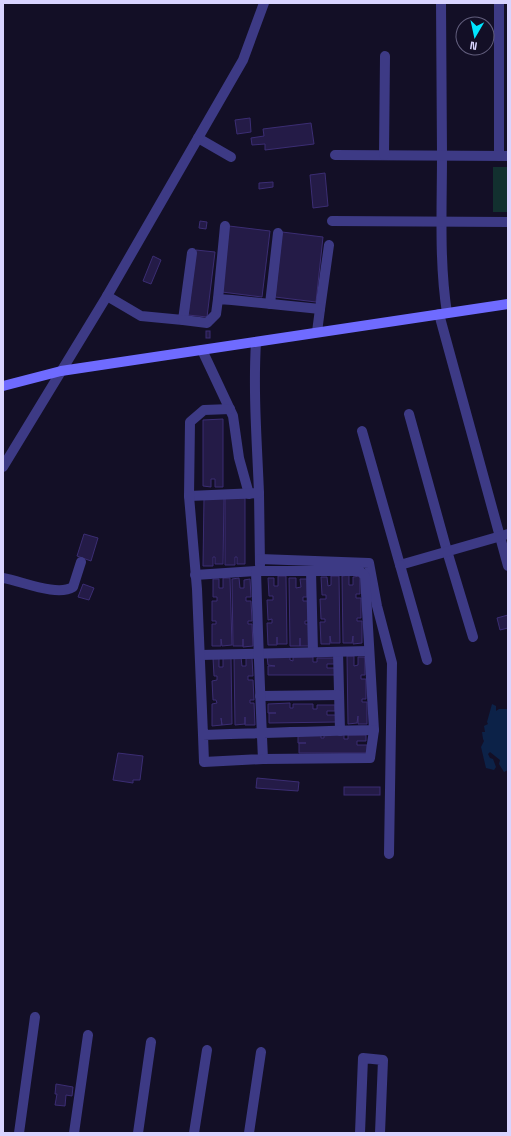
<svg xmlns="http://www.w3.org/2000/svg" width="511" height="1136" viewBox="0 0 511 1136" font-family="'Space Grotesk',sans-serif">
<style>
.green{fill:#12302f}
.water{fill:#0c2248}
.building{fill:#241b47;stroke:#3b2d73}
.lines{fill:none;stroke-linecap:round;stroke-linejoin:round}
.minor{stroke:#3d3a85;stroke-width:10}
.secondary{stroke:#6f6bff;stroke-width:10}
</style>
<rect width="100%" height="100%" fill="#130f26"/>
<!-- green -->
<rect class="green" x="493" y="167" width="15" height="45"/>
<!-- water -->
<polygon class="water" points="492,704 496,706 496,711 499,709 508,709 508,770 504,772 499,764 500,760 490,752 488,754 490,758 493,759 496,767 494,770 486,768 481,747 484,741 483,739 482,732 485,732 484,726 488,724 487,722"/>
<!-- building -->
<g class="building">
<polygon points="250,118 251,132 237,134 235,120"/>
<polygon points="311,123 314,144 265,150 265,144 252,145 251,138 264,136 263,129"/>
<polygon points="325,173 328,206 313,208 310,175"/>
<polygon points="273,182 273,187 259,189 259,183"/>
<polygon points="200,221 207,222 206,229 199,228"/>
<polygon points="229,226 270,231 262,297 222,292"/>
<polygon points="282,232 323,237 316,302 275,297"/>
<polygon points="196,250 215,252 207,317 188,315"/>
<polygon points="153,256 161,260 151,284 143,281"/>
<rect x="206" y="331" width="4" height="7"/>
<polygon points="223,419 223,487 215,487 215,479 211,479 211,487 203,486 203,420"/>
<polygon points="204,497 224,498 223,564 215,564 215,557 213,557 213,566 203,566"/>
<polygon points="225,498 245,498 245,564 237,564 237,557 235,557 235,565 225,565"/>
<polygon points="84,534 98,538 91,561 77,556"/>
<polygon points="349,575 349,585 353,585 353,577 360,576 360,594 356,594 356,598 361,598 361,618 357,618 357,621 362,621 362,643 353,644 353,636 352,643 343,643 342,576"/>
<polygon points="278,576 286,576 287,644 277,644 277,637 277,645 268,645 267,623 272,623 272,619 268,620 267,600 273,600 273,596 269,596 268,578 274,578 274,586 278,586"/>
<polygon points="331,576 339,576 340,643 331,643 330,636 330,644 321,644 320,622 325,622 325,619 321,619 320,599 326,599 326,595 322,595 321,577 327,577 328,586 331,585"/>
<polygon points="223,578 230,578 232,645 222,646 221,639 221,646 212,646 212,624 216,624 216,621 212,621 212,601 217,601 217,597 213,597 213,579 219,579 219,588 223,588"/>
<polygon points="239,578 240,588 244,588 244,580 250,579 251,597 246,597 246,601 251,601 252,621 248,621 248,624 252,624 253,646 243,647 243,639 243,646 233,646 232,579"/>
<polygon points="289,578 296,578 296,588 301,587 300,579 307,579 307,597 303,597 303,601 308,601 308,621 305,621 305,624 309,624 310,646 300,646 300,638 300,646 290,646"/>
<polygon points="83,584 94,588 89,600 78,597"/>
<polygon points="508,615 508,628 500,630 497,618"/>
<polygon points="267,656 290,656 290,660 293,661 293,657 313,657 313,662 317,662 317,658 335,658 335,664 327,664 327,668 336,668 336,675 268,675 268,666 275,666 268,665"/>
<polygon points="347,656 354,656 354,666 358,665 358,657 365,657 365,675 361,675 361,679 366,679 366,699 362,699 362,702 367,702 367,724 358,724 358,716 357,723 348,724"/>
<polygon points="223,657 231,657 232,724 222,725 221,718 222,725 212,726 212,704 217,703 216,700 213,700 212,681 217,680 217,676 214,676 213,658 219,658 219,667 223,667"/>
<polygon points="234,657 241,657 242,666 246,666 246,658 252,658 253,676 248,676 248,680 253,680 254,700 250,700 250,703 254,703 255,725 245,725 245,717 245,724 235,725"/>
<polygon points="290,703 290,708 293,708 293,704 313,704 313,709 317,709 317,705 335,705 335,711 327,711 327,715 336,715 337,722 269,723 269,713 276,713 268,713 268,704"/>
<polygon points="298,734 321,734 321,738 324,738 324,734 344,734 344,739 348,739 348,735 366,735 366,741 357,741 357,745 367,745 367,753 299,753 299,743 306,743 298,743"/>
<polygon points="118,753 143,756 140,780 133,780 133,783 113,780"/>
<polygon points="257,778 299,782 298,791 256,788"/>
<rect x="344" y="787" width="36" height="8"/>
<polygon points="56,1084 73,1087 72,1096 66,1095 65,1106 55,1105 57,1094 55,1094"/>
</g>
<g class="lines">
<!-- minor -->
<g class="minor">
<path d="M441 3C441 54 442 104 442 155 442 208 439 261 447 313"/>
<polyline points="499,3 499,156"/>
<polyline points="198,138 231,157"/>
<polyline points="335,155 508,156"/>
<polyline points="384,155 385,56"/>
<polyline points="332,221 508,222"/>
<polyline points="107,296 141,316 183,320 192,253"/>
<polyline points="218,299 225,226"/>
<polyline points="270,304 278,233"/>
<polyline points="320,309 329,245"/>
<polyline points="439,314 508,566"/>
<polyline points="183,320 207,323 216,314 218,299 232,300 320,309 317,332"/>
<polyline points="202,350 233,416 239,458 249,494"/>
<polyline points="409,414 447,551 473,637"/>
<polyline points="362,431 400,565 508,534"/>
<polyline points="3,467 107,296 243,60 264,3"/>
<polyline points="259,493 260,565"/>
<path d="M189 496 259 493C257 443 253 392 256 342"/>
<polyline points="260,559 369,563 377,606 392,663 389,854"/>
<polyline points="400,565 427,660"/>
<polyline points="311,571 313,652"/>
<polyline points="195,575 256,571"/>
<path d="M3 578C22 581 57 597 73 587L81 562"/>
<polyline points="338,652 340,731"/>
<polyline points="200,655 369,651"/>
<polyline points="260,696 339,695"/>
<path d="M203 735 204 762 263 759C260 696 258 634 256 571H360L365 576 374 730C317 731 260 733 203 735L197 589 189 496 190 422 204 410 230 409"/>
<polyline points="263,759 370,758 374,730"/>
<polyline points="19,1133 35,1017"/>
<polyline points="74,1133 88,1035"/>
<polyline points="138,1133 151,1042"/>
<polyline points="194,1133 207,1050"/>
<polyline points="249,1133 261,1052"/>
<polyline points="360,1133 363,1058 383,1060 380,1133"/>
</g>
<!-- secondary -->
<polyline class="secondary" points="3,386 61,371 508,304"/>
</g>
<!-- border -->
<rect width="511" height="1136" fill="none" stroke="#d9d4ff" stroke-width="8"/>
<!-- north arrow -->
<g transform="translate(475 36) rotate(189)"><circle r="19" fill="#130f26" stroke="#625e7d"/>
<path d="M0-3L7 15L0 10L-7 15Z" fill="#00e5ff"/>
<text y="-6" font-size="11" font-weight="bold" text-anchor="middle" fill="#d9d4ff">N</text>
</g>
</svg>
